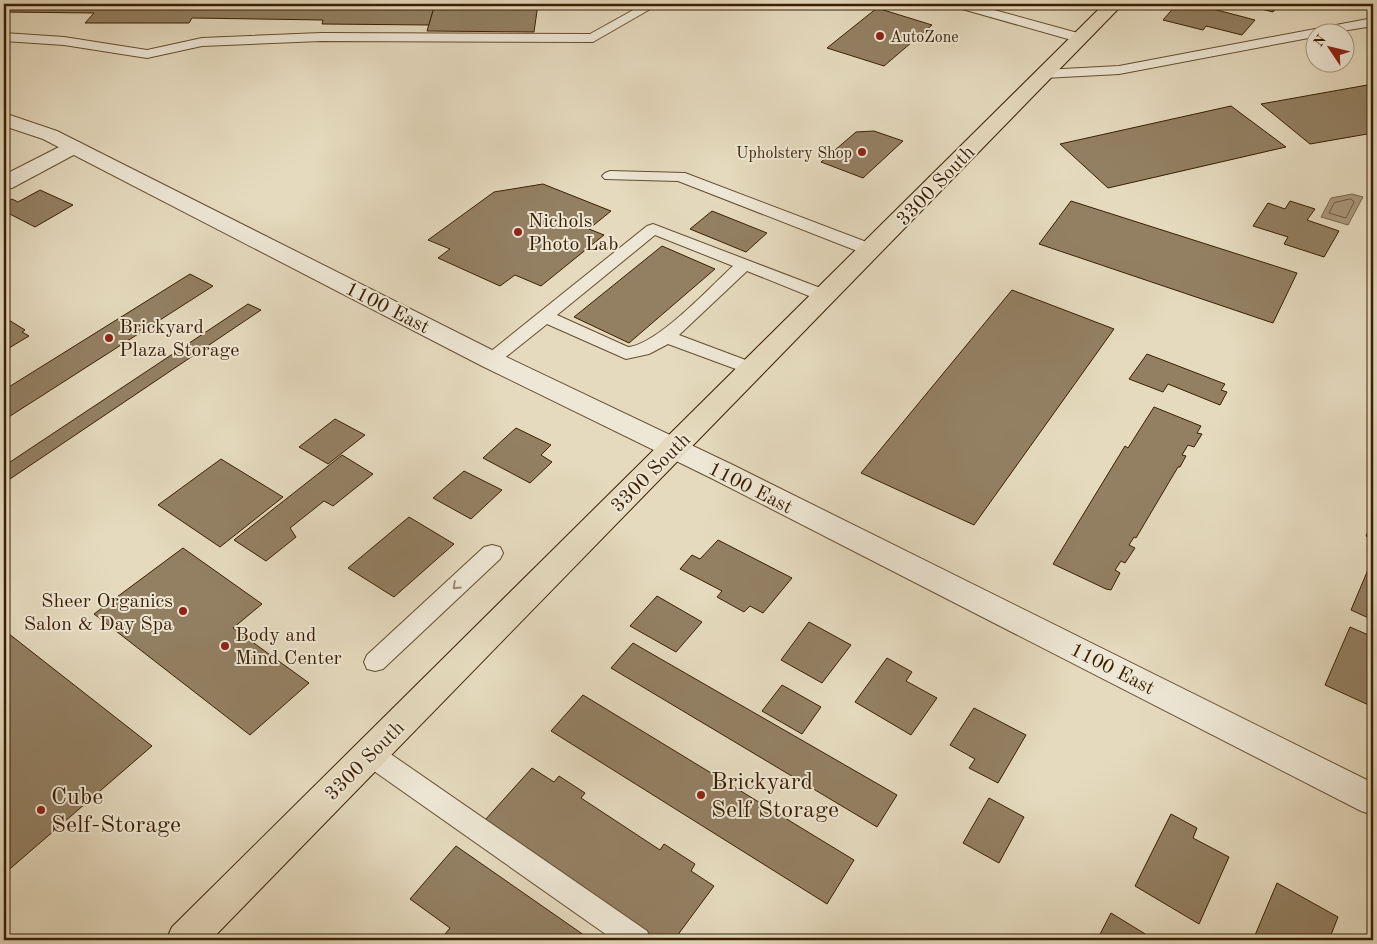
<svg xmlns="http://www.w3.org/2000/svg" width="1377" height="944" viewBox="0 0 1377 944" font-family="'Old Standard TT',serif">
<style>
.water{fill:#ab9a7e;stroke:#7e694c}
.lines{fill:none;stroke-linecap:round;stroke-linejoin:round}
.shore{stroke:#725c40;stroke-width:1}
.building{fill:#938063;stroke:#3a1f01}
.service-casing{stroke:#654e30;stroke-width:2}
.minor-casing{stroke:#654e30;stroke-width:2}
.tertiary-casing{stroke:#654e30;stroke-width:2}
.primary-casing{stroke:#3a1f01;stroke-width:2}
.service{fill:#eee7d5;fill-rule:evenodd}
.minor{fill:#eee7d5;fill-rule:evenodd}
.tertiary{fill:#eee7d5;fill-rule:evenodd}
.primary{fill:#e5dabe;fill-rule:evenodd}
.oneway{stroke:#9d8d76}
.poi-dot{fill:#8f2418;stroke:#eee7d5;stroke-width:2}
.labels{text-anchor:middle;stroke-width:4;stroke-linejoin:round;paint-order:stroke}
.far-poi-label{font-size:16px;fill:#3a1f01;stroke:#eee7d5;text-anchor:start}
.street-label{font-size:20px;fill:#3a1f01;stroke:#eee7d5}
.poi-label{font-size:20px;fill:#3a1f01;stroke:#eee7d5;text-anchor:start}
.near-poi-label{font-size:24px;fill:#3a1f01;stroke:#eee7d5;text-anchor:start}
</style>
<rect width="100%" height="100%" fill="#e5dabe"/>
<filter id="stains"><feTurbulence type="fractalNoise" baseFrequency=".004" numOctaves="4"/><feColorMatrix values="0 0 0 0 .2 0 0 0 0 .09 0 0 0 0 .02 0 0 0 .5 -.17"/></filter>
<radialGradient id="worn" r=".72"><stop offset=".6" stop-color="#630" stop-opacity="0"/><stop offset="1" stop-color="#630" stop-opacity=".3"/></radialGradient>
<!-- water -->
<polygon class="water" points="1352,194 1363,197 1348,225 1321,217 1331,198"/>
<g class="lines">
<!-- shore -->
<polygon class="shore" points="1351,199 1354,202 1346,218 1329,213 1334,203"/>
</g>
<!-- building -->
<g class="building">
<polygon points="4,4 435,4 429,25 322,24 323,20 192,18 189,23 85,23 94,13 4,12"/>
<polygon points="435,4 538,4 534,32 427,31"/>
<polygon points="1011,4 1036,4 1030,9"/>
<polygon points="1177,4 1194,4 1255,20 1242,35 1206,26 1203,30 1163,20"/>
<polygon points="1242,4 1279,4 1273,12"/>
<polygon points="877,8 932,25 884,66 827,48"/>
<polygon points="1373,84 1373,133 1310,144 1261,104"/>
<polygon points="1231,106 1286,147 1108,188 1060,144"/>
<polygon points="874,131 903,141 863,178 821,162 856,132"/>
<polygon points="543,184 611,211 589,229 604,235 541,286 515,275 500,286 438,258 450,249 428,240 494,192"/>
<polygon points="40,190 73,205 35,227 4,211 4,203 12,199 18,202"/>
<polygon points="1071,201 1297,273 1273,323 1039,244"/>
<polygon points="1290,201 1315,209 1307,220 1339,231 1324,257 1284,244 1288,237 1253,226 1268,203 1285,209"/>
<polygon points="712,211 767,233 746,252 690,229"/>
<polygon points="662,246 715,269 629,343 574,317"/>
<polygon points="190,274 213,286 4,420 4,390"/>
<polygon points="1012,290 1114,329 974,525 861,473"/>
<polygon points="248,304 261,310 4,483 4,466"/>
<polygon points="4,317 25,330 22,332 29,336 4,351"/>
<polygon points="1147,354 1225,384 1221,390 1227,392 1220,405 1168,384 1163,392 1129,379"/>
<polygon points="1154,407 1201,426 1197,433 1202,434 1194,447 1188,445 1182,455 1186,456 1180,467 1178,467 1136,538 1134,537 1129,545 1135,548 1125,563 1121,561 1115,570 1120,573 1111,590 1106,589 1053,564 1125,446 1128,448"/>
<polygon points="335,419 365,435 328,464 299,447"/>
<polygon points="516,428 551,445 541,455 552,462 530,483 483,458"/>
<polygon points="342,455 373,474 333,506 324,501 290,528 296,537 266,561 234,540"/>
<polygon points="221,459 283,497 220,547 158,505"/>
<polygon points="464,471 502,490 471,519 433,498"/>
<polygon points="409,517 454,544 394,597 348,568"/>
<polygon points="1373,520 1373,539 1366,536"/>
<polygon points="718,540 792,578 763,613 750,606 744,612 717,597 722,591 680,569 692,555 700,559"/>
<polygon points="183,548 262,604 233,628 309,683 250,735 94,614"/>
<polygon points="1373,558 1373,620 1351,610"/>
<polygon points="657,596 702,622 676,652 630,626"/>
<polygon points="809,622 851,645 822,683 781,660"/>
<polygon points="1350,627 1373,637 1373,707 1325,685"/>
<polygon points="4,630 152,746 4,874"/>
<polygon points="633,643 897,795 877,827 611,668"/>
<polygon points="887,658 912,672 906,681 937,698 911,735 855,702"/>
<polygon points="782,685 821,707 802,734 762,711"/>
<polygon points="583,695 854,860 827,904 551,731"/>
<polygon points="974,708 1026,735 998,783 969,768 975,759 950,745"/>
<polygon points="532,768 554,782 559,776 585,793 581,798 660,850 664,844 695,864 691,871 714,886 674,940 656,940 485,820"/>
<polygon points="989,798 1024,817 999,863 963,843"/>
<polygon points="1171,814 1197,828 1193,838 1229,857 1199,924 1135,886"/>
<polygon points="456,846 591,940 440,940 450,928 410,899"/>
<polygon points="1277,883 1338,917 1329,940 1253,940"/>
<polygon points="1111,913 1155,940 1097,940"/>
</g>
<g class="lines">
<!-- service casing -->
<g class="service-casing">
<g id="service">
<polygon points="644,4 659,4 593,42 321,41 202,46 147,58 64,45 4,41 4,33 64,37 147,50 202,38 321,33 590,34"/>
<polygon points="953,4 972,4 1085,35 1087,38 1085,41 1075,41 955,7"/>
<polygon points="1373,18 1373,26 1336,32 1314,32 1314,37 1119,74 1044,78 1037,74 1044,70 1119,66"/>
<polygon points="610,171 685,173 877,246 879,250 877,254 865,254 678,181 605,179 602,176 605,173"/>
<path d="M653 224 831 292 834 296 831 300 825 301 819 300 747 271 679 335 759 365 761 369 759 373 752 375 668 344 649 354 626 359 547 324 497 364 491 366 485 364 482 360 485 356 647 226ZM655 235 733 266C710 287 657 345 628 347L557 315Z"/>
<polygon points="492,545 500,547 503,553 500,559 383,669 375,671 367,669 364,662 367,655 484,547"/>
<polygon points="370,743 379,746 647,931 651,940 614,940 361,762 358,754 361,746"/>
</g>
</g>
<!-- minor casing -->
<g class="minor-casing">
<polygon id="minor" points="74,141 81,143 84,147 81,151 12,188 4,189 4,175 67,143"/>
</g>
<!-- tertiary casing -->
<g class="tertiary-casing">
<polygon id="tertiary" points="4,113 57,131 500,354 733,465 1373,783 1373,815 1361,811 713,479 482,366 43,139 4,126"/>
</g>
<!-- primary casing -->
<g class="primary-casing">
<polygon id="primary" points="1104,4 1123,4 211,940 166,940 172,927"/>
</g>
<!-- service -->
<use href="#service" class="service"/>
<!-- minor -->
<use href="#minor" class="minor"/>
<!-- tertiary -->
<use href="#tertiary" class="tertiary"/>
<!-- primary -->
<use href="#primary" class="primary"/>
</g>
<!-- one-way arrows -->
<defs><path id="oneway-chevron" d="M-2-3.5L2.5 0L-2 3.5" fill="none" stroke-width="1.6" stroke-linecap="round" stroke-linejoin="round" transform="scale(1.25)"/></defs>
<use class="oneway" href="#oneway-chevron" transform="translate(456 586) rotate(137)"/>
<!-- markers -->
<g class="poi-dot">
<circle cx="880" cy="36" r="5"/>
<circle cx="862" cy="152" r="5"/>
<circle cx="518" cy="232" r="5"/>
<circle cx="109" cy="338" r="5"/>
<circle cx="183" cy="611" r="5"/>
<circle cx="225" cy="646" r="5"/>
<circle cx="701" cy="795" r="5"/>
<circle cx="41" cy="810" r="5"/>
</g>
<g class="labels">
<!-- far-poi labels -->
<g class="far-poi-label">
<text x="890" y="42">AutoZone</text>
<text x="852" y="158" text-anchor="end">Upholstery Shop</text>
</g>
<!-- street labels -->
<g class="street-label">
<text transform="translate(935 185) rotate(-46)" y="7">3300 South</text>
<text transform="translate(388 307) rotate(27)" y="7">1100 East</text>
<text transform="translate(650 472) rotate(-45)" y="7">3300 South</text>
<text transform="translate(751 487) rotate(27)" y="7">1100 East</text>
<text transform="translate(1113 668) rotate(27)" y="7">1100 East</text>
<text transform="translate(364 760) rotate(-45)" y="7">3300 South</text>
</g>
<!-- poi labels -->
<g class="poi-label">
<text x="528" y="227">Nichols<tspan x="528" dy="23">Photo Lab</tspan></text>
<text x="119" y="333">Brickyard<tspan x="119" dy="23">Plaza Storage</tspan></text>
<text x="173" y="607" text-anchor="end">Sheer Organics<tspan x="173" dy="23">Salon &amp; Day Spa</tspan></text>
<text x="235" y="641">Body and<tspan x="235" dy="23">Mind Center</tspan></text>
</g>
<!-- near-poi labels -->
<g class="near-poi-label">
<text x="711" y="789">Brickyard<tspan x="711" dy="28">Self Storage</tspan></text>
<text x="51" y="804">Cube<tspan x="51" dy="28">Self-Storage</tspan></text>
</g>
</g>
<!-- margin -->
<rect width="1377" height="944" fill="none" stroke="#e5dabe" stroke-width="20"/>
<rect x="5" y="5" width="1367" height="934" fill="none" stroke="#3a1f01" stroke-width="2.5"/>
<rect x="10" y="10" width="1357" height="924" fill="none" stroke="#3a1f01"/>
<!-- north arrow -->
<g transform="translate(1330 48) rotate(305)"><circle r="24" fill="#eee7d5" stroke="#a69780"/>
<path d="M0-4L9 19L0 12L-9 19Z" fill="#8f2418"/>
<text y="-8" font-size="14" font-weight="bold" text-anchor="middle" fill="#3a1f01">N</text>
</g>
<rect width="100%" height="100%" filter="url(#stains)"/>
<rect width="100%" height="100%" fill="url(#worn)"/>
</svg>
